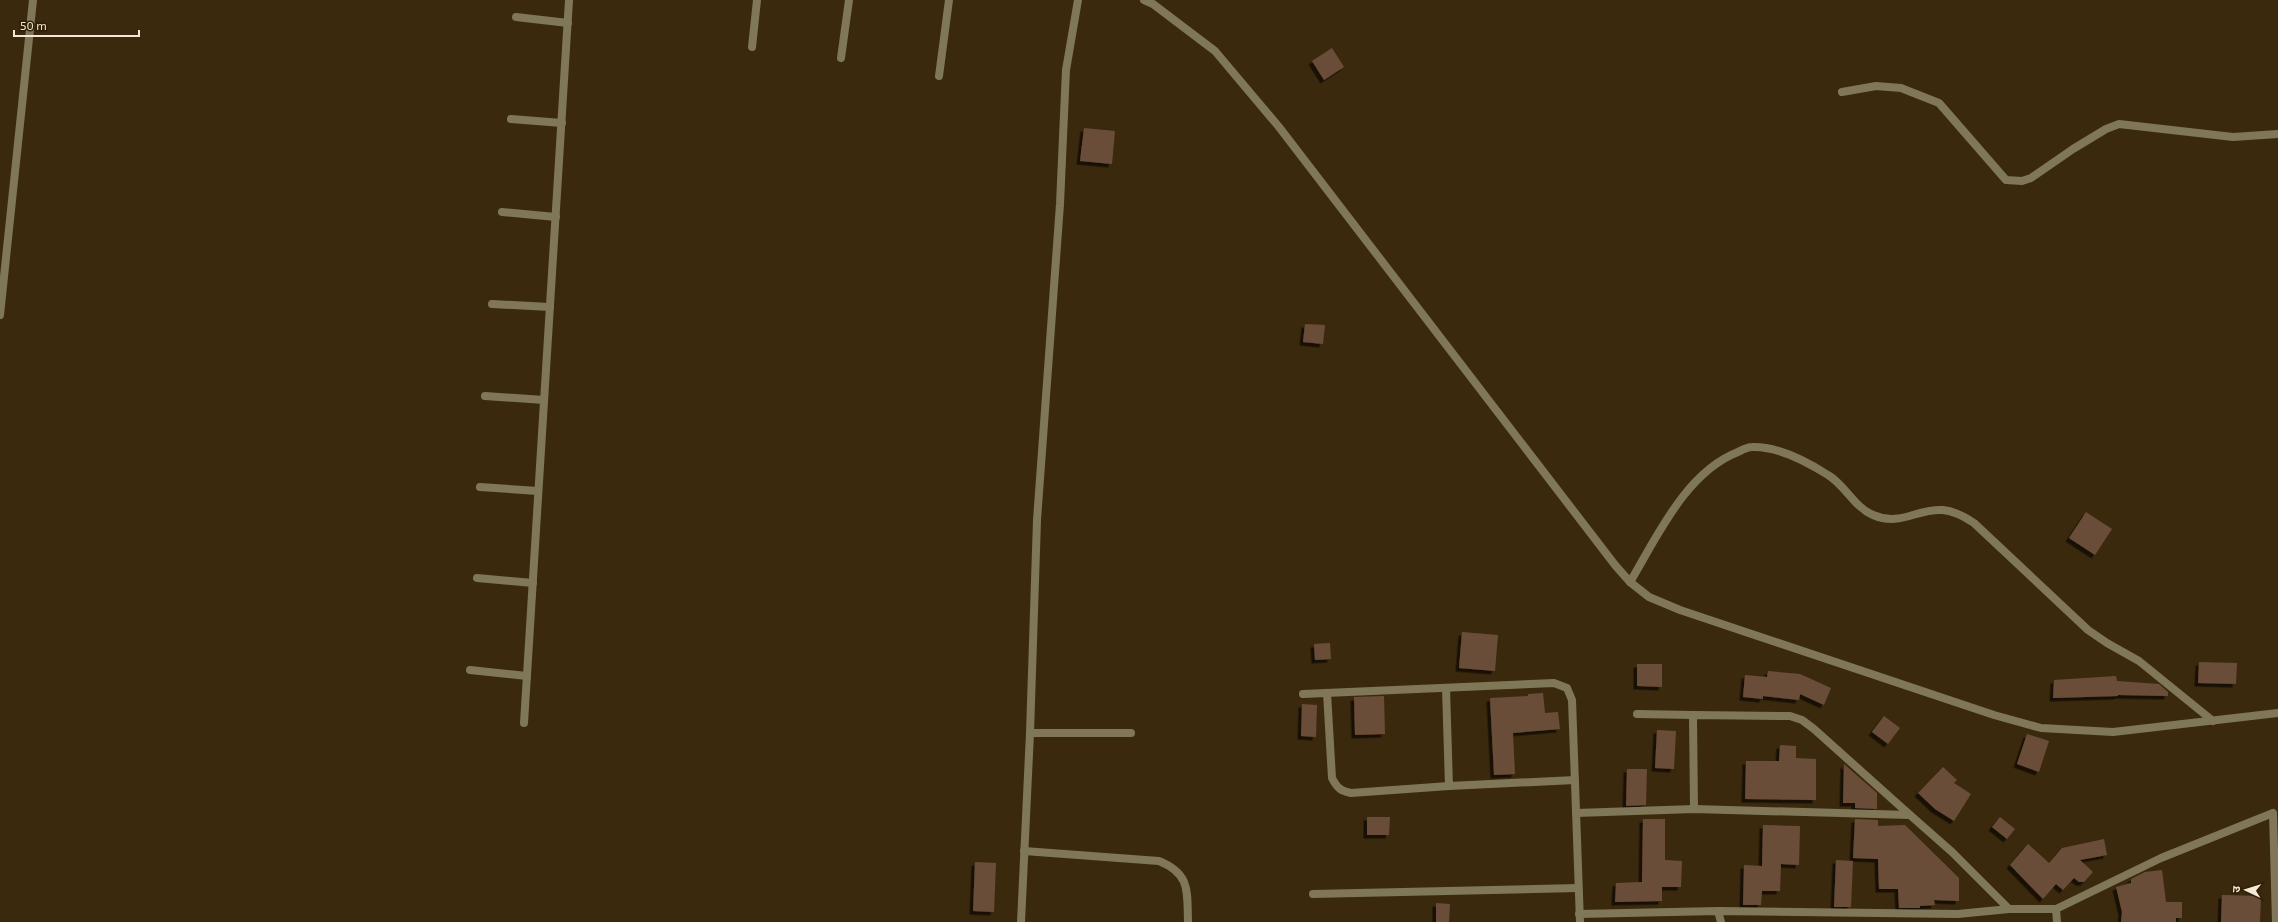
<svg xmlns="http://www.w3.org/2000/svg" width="2278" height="922" viewBox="0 0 2278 922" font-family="'Exo 2','Noto Sans Devanagari',sans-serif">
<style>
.building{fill:#6a4d39;filter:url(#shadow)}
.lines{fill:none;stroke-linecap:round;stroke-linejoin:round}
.lane{stroke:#7f7758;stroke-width:8}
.street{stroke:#7f7758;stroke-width:8}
</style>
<defs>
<filter id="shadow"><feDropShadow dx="-3.5" dy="3.5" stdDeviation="0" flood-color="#0009"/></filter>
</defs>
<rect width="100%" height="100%" fill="#3b290d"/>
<!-- building -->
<g class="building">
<polygon points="1332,48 1344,67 1324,80 1312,61"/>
<polygon points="1084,128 1115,131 1112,164 1080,161"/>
<polygon points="1305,324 1325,325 1323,344 1303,342"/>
<polygon points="2086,512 2112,529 2095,555 2069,538"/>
<polygon points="1462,632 1498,635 1495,671 1459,668"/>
<polygon points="1330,643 1331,659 1315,660 1314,644"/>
<polygon points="2199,662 2237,663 2236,684 2198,683"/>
<polygon points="1637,664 1662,664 1662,687 1637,686"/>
<polygon points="1768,671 1800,674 1831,688 1824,705 1800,694 1799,700 1763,696 1763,699 1743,697 1745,675 1767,677"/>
<polygon points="2116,676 2117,681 2159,684 2168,692 2168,696 2118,695 2118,696 2053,698 2054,680"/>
<polygon points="1543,693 1545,713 1558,712 1560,729 1513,733 1515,774 1494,775 1490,698 1528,696 1528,694"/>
<polygon points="1384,696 1385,734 1355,735 1354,697"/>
<polygon points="1302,704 1317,705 1316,737 1301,736"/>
<polygon points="1884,716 1900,728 1888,744 1872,732"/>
<polygon points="1657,730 1676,731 1674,769 1655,768"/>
<polygon points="2027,734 2049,741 2039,772 2017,764"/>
<polygon points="1780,745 1796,746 1796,758 1816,759 1816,800 1745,799 1746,761 1779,761"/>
<polygon points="1844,764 1877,793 1877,809 1855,808 1855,803 1843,803"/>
<polygon points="1943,767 1957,780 1954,783 1971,794 1954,821 1935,809 1918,793"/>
<polygon points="1627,769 1647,769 1646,805 1626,806"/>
<polygon points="1367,817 1390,817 1389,835 1367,835"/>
<polygon points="2000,817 2015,829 2007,839 1992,827"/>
<polygon points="1643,819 1665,819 1665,860 1682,861 1681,887 1662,887 1662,901 1615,902 1616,883 1642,882"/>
<polygon points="1855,819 1878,820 1878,826 1905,825 1959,878 1959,901 1934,900 1935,905 1920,906 1920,908 1899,908 1898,889 1879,889 1878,859 1853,858"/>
<polygon points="1763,825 1800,826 1799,865 1781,864 1780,891 1762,891 1761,905 1743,905 1744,865 1762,866"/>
<polygon points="2104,839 2107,855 2080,860 2093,872 2084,882 2079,882 2074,878 2063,890 2056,884 2043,899 2010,865 2028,844 2049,863 2062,848"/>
<polygon points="1836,860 1853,861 1851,907 1834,907"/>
<polygon points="975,862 996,863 994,912 973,911"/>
<polygon points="2162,870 2166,902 2182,902 2182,918 2176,918 2176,922 2121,922 2122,912 2116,887 2131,883 2131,879 2145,872"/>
<polygon points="2222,895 2261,896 2260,922 2221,922"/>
<polygon points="1436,903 1450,904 1449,922 1436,922"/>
</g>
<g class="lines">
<!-- lane -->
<polyline class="lane" points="1842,92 1876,86 1901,88 1939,103 2006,180 2022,181 2031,178 2073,149 2106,129 2119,124 2233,137 2278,134"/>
<!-- street -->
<g class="street">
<polyline points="1144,0 1153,4 1215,51 1279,127 1615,565 1630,582 1649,597 1680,610 1994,715 2041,728 2113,732 2278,713"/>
<polyline points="516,17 568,23"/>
<polyline points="752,47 757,0"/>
<polyline points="841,58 849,0"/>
<polyline points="939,76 949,0"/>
<polyline points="511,119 562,123"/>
<polyline points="502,212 556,217"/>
<polyline points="492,304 550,307"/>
<polyline points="0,315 33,0"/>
<polyline points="485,396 544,400"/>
<polyline points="480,487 538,491"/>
<polyline points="477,578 533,583"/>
<path d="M1630 582C1657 537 1686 472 1738 452 1742 450 1747 447 1752 447 1778 446 1806 461 1828 475 1845 485 1854 507 1873 515 1901 527 1917 508 1943 510 1954 511 1965 517 1974 523L2088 630 2107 643 2139 661 2213 721"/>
<polyline points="470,670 527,676"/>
<polyline points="1446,688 1449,786 1575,780"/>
<path d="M1327 693 1332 778C1337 788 1341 791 1351 793L1449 786"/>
<polyline points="1303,694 1554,683 1567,688 1572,700 1580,922"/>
<polyline points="1637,714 1693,715"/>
<polyline points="524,723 569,0"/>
<polyline points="1030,733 1131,733"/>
<polyline points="1694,809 1693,715 1790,716 1802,720 1814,729 1910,815"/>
<polyline points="1576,813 1694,809 1910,815 1952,852 2009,909 2056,909 2161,858 2273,813 2276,922"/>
<path d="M1024 851 1159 861C1191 874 1187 892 1188 922"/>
<polyline points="1313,894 1578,888"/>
<polyline points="2056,909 2057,922"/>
<polyline points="1718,911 1721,922"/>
<polyline points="1579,914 1718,911 1958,914 2009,909"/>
<polyline points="1021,922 1030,733 1037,520 1060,204 1066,70 1078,0"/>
</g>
</g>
<!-- north arrow -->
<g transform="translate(2246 890) rotate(274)" stroke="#311f03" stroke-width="3" paint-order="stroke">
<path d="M0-3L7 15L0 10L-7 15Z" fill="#f4e8d8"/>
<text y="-6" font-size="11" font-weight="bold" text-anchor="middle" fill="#f4e8d8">उ</text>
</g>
<!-- scale -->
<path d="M14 30v6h125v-6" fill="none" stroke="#f4e8d8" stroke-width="2"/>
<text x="20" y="30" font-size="12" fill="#f4e8d8" stroke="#311f03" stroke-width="3" paint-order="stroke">50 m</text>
</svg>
